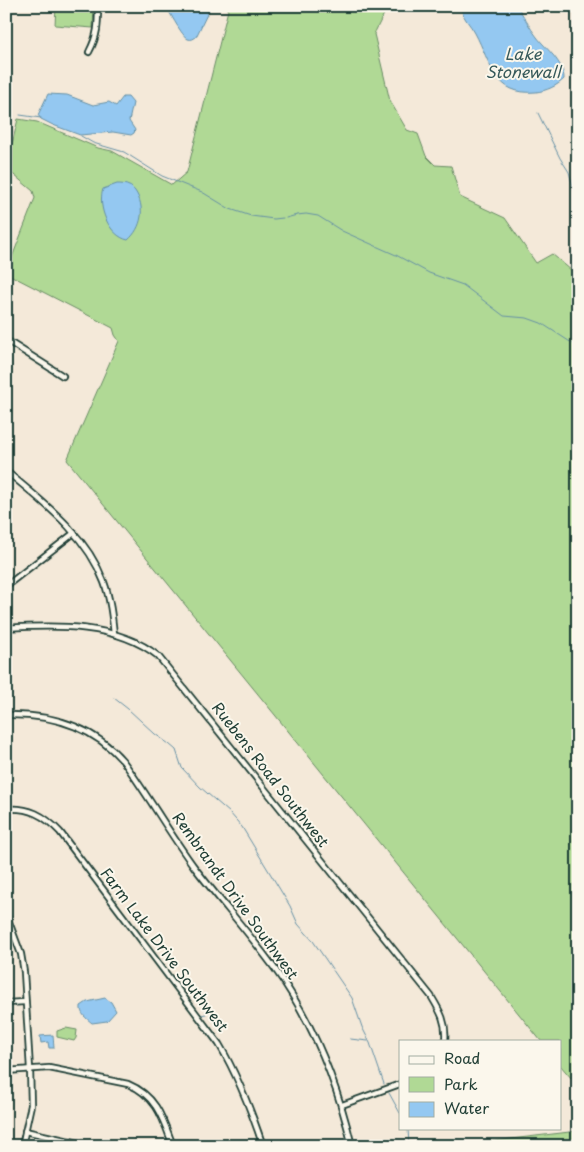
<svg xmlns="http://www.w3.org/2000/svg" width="584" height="1152" viewBox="0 0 584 1152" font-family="'Playpen Sans',sans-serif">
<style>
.green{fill:#b0d995;stroke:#688b64}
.water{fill:#94c8f1;stroke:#6590a5}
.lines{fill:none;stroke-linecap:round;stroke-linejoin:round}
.stream{stroke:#6590a5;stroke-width:1}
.street-casing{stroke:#1f3d34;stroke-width:8}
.street{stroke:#fbf7ec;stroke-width:4.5}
.labels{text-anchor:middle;stroke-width:4;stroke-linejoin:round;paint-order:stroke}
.street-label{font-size:15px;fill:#1f3d34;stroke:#fbf7ec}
.water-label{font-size:16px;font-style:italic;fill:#36595a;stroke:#fbf7ec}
</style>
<rect width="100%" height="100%" fill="#f4e9d9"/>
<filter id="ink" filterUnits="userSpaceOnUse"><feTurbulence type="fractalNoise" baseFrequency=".02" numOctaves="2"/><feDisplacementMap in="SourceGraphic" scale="10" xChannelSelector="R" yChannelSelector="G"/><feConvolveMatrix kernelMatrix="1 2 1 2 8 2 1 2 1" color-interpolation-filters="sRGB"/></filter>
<g filter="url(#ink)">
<!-- green -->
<g class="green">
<polygon points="56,6 94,6 93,28 55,25"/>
<path d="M229 6H388L374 34 390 101 407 130 418 134 426 156 435 165 451 166 460 197 505 218 536 263 552 254 578 276V1086L560 1065V1041H541L67 460 119 341 115 335 113 328 6 273 35 198 33 191 8 170C2 159 9 150 13 140 15 133 16 126 18 119L37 122 98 148 112 151 172 185 187 172Z"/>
<polygon points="66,1028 77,1030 76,1038 74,1041 57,1037 57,1031"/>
<polygon points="578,1131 578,1146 452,1146"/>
</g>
<!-- water -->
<g class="water">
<path d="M166 6H211L196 37C193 39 192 40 188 39 182 36 170 13 166 6Z"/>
<path d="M461 6H483L490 8 493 6H517C524 16 529 27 537 37 546 49 564 62 564 79 557 86 546 91 536 92 494 96 491 63 475 33 470 24 461 16 461 6Z"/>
<polygon points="48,94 67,95 93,105 109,102 116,106 123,97 128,97 133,103 129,121 135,130 134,133 131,135 113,132 80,135 53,125 41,119 38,115"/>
<path d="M117 184C120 184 126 184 129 186 131 186 134 190 135 191 146 207 142 228 128 240 109 236 97 207 103 189Z"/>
<path d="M105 998 111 1002 116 1011 107 1021 92 1023C86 1018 80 1014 81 1006L87 1002Z"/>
<polygon points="53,1035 54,1048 49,1048 48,1042 41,1043 40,1036"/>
</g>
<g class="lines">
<!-- stream -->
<g class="stream">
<polyline points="538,113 560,158 569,172 578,204"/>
<polyline points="20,115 41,118"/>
<polyline points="81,136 93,143 124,152 162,176 202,192 230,209 251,216 274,219 283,218"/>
<polyline points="286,218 297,215 306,214 318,216 342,231 396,255 429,273 463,285 504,316 527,318 541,323 578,347"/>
<polyline points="114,698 128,709 155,734 169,744 176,750 182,768 200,787 230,813 242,827 290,906 298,924 313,941 352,998 362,1027 370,1043 384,1084"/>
<polyline points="201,1015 206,1014"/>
<polyline points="350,1039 368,1041"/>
<polyline points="389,1093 400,1113"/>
<polyline points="408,1128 409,1146"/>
</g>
<!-- street casing -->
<g class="street-casing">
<g id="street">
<path d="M89 52C98 35 98 25 98 6"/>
<polyline points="6,340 63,376"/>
<path d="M6 471C44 503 86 534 104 582 110 598 112 616 114 634"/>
<polyline points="6,586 74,533"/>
<path d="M6 628C56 625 117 623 158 656L431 996C440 1011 447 1022 445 1041"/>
<path d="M6 715C51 714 93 726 123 761 148 795 169 833 195 868 221 902 250 934 275 969 313 1022 337 1083 352 1146"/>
<path d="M6 809C29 807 44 815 60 832L219 1044C238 1076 251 1110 263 1146"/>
<polyline points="6,914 21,954 24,972 30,1069 31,1105 22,1146"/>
<polyline points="6,1003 25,1002"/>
<path d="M6 1071 49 1068 128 1084C157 1096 163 1119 173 1146"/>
<polyline points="342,1105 400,1084"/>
<polyline points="25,1131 92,1146"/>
</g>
</g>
<!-- street -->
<use href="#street" class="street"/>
</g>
</g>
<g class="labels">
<!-- street labels -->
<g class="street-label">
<text transform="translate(270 775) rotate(52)" y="5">Ruebens Road Southwest</text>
<text transform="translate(235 896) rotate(54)" y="5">Rembrandt Drive Southwest</text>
<text transform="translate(164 950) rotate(53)" y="5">Farm Lake Drive Southwest</text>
</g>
<!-- water labels -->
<g class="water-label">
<text x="523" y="60">Lake<tspan x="523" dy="18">Stonewall</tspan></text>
</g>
</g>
<!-- margin -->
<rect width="584" height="1152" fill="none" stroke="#fbf7ec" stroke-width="25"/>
<rect x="12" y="12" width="559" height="1127" fill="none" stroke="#1f3d34" stroke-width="2" filter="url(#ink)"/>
<!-- legend -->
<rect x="399" y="1040" width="162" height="90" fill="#fbf7ec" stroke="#a3ada2"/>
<rect x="409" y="1056" width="25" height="8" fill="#fbf7ec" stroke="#a3ada2"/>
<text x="444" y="1064" font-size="15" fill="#1f3d34">Road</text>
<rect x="409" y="1077" width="25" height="15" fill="#b0d995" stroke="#a3ada2"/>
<text x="444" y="1090" font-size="15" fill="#1f3d34">Park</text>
<rect x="409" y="1102" width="25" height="15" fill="#94c8f1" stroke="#a3ada2"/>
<text x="444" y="1114" font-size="15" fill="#1f3d34">Water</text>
</svg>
